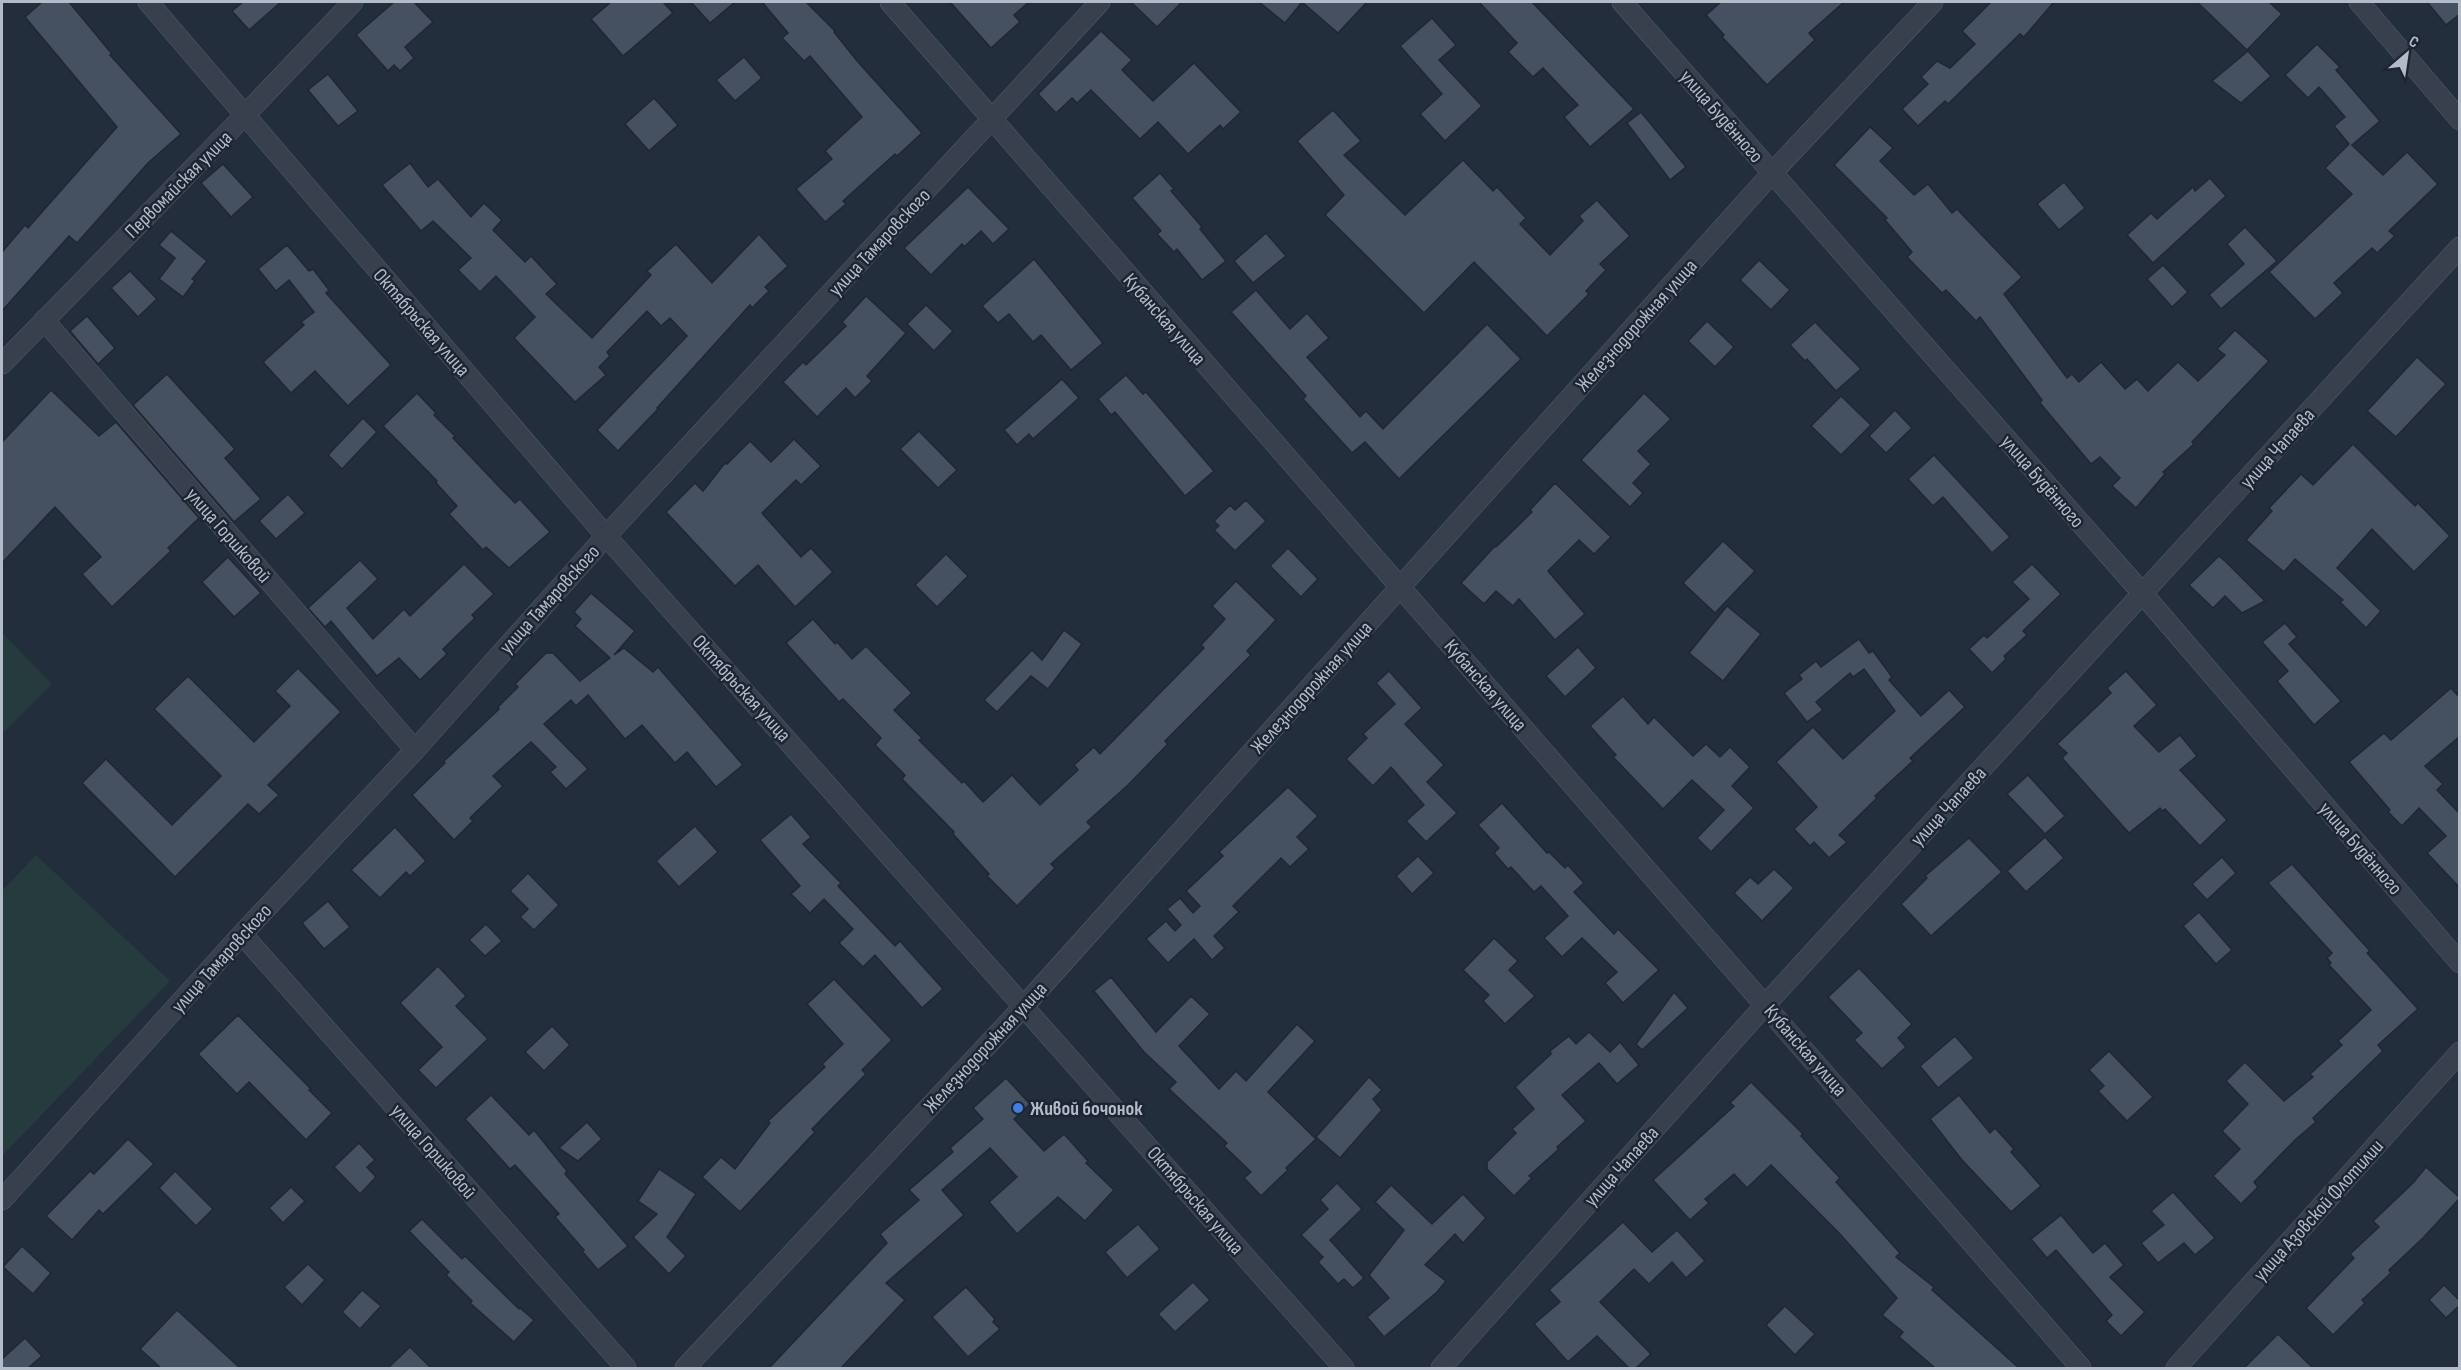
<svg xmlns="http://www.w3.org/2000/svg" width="2461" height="1370" viewBox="0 0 2461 1370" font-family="'Sofia Sans Condensed',sans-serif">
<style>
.green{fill:#253b3d}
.building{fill:#455160;stroke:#1e2733;stroke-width:1.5}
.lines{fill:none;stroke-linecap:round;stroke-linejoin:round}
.minor-casing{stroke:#555e6a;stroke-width:21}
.minor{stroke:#37404c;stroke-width:20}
.shop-dot{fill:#3f7fe0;stroke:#1c2531;stroke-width:2}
.labels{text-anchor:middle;stroke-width:5;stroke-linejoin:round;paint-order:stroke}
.street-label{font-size:20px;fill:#b3bbc8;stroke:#1c2531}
.poi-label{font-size:20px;font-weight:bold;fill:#b3bbc8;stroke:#1c2531;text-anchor:start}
</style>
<rect width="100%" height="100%" fill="#232e3c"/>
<!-- green -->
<g class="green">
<polygon points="2,633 52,684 2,734"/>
<polygon points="36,855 170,981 2,1156 2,891"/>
</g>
<!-- building -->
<g class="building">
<polygon points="42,2 69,2 112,54 110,55 181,134 148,163 77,243 69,236 2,311 2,252 25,225 28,228 117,127 25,17"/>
<polygon points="243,2 281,2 249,30 232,11"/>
<polygon points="394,2 414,2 433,22 405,47 414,58 400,71 394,65 388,71 356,35"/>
<polygon points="611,2 663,2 673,13 623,56 591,19"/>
<polygon points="691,2 735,2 710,23"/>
<polygon points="762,2 806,2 835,31 834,32 858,62 922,133 897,156 895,154 843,201 846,204 825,222 796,189 832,159 825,151 862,117 810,56 804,61 782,38 788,33"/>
<polygon points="950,2 1029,2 1014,15 1020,22 991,48"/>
<polygon points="1131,2 1182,2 1157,27"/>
<polygon points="1259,2 1367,2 1338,33 1302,2 1285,23"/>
<polygon points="1479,2 1532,2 1634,109 1590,147 1564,117 1578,105 1543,68 1533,77 1508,52 1517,43"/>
<polygon points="1721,2 1844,2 1809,33 1815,40 1767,85 1722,37 1724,35 1706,15"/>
<polygon points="1991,2 2054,2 2024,37 2020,34 1948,104 1945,101 1918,126 1902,109 1928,84 1921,77 1937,61 1950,68 1975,44 1962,31"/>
<polygon points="2197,2 2269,2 2282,14 2247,50"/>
<polygon points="2427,2 2460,2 2460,14 2446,25"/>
<polygon points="1432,18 1456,45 1439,60 1482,106 1445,141 1420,114 1442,94 1400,46"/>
<polygon points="1101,31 1132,60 1122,70 1153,101 1194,63 1241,112 1223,129 1220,125 1188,154 1158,122 1140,139 1091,90 1077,103 1072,98 1056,113 1038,94"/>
<polygon points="2317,44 2340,67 2336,70 2380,121 2352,145 2383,175 2407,152 2438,184 2389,231 2395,236 2377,253 2372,248 2334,283 2343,293 2315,319 2269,272 2352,194 2325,168 2349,144 2334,126 2345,117 2319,87 2308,98 2285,75"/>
<polygon points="2248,51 2271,76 2241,103 2212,81"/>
<polygon points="744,57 762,78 735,101 716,80"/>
<polygon points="328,74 358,111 338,126 308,90"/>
<polygon points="654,98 678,125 649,151 625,124"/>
<polygon points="1333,110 1361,141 1344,155 1405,215 1463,160 1493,191 1497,187 1526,218 1520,224 1550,255 1583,221 1579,216 1597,200 1630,236 1600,264 1606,270 1586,291 1589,294 1547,336 1474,262 1424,313 1325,215 1344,195 1297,141"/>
<polygon points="1641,112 1686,167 1670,180 1627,123"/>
<polygon points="1870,127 1893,148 1880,161 1914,195 1928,184 1952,213 1957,209 2022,277 2004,294 2067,378 2072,374 2079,382 2101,362 2125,389 2137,379 2148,391 2178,362 2198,381 2225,355 2217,349 2235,330 2269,361 2192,442 2194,444 2163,472 2165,474 2136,508 2112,486 2120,478 2100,457 2091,464 2040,403 2042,400 1980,317 1976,321 1946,290 1942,293 1907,257 1912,252 1885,220 1887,218 1834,165"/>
<polygon points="410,163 428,187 438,179 471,217 484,203 502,220 493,230 525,262 531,256 557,284 546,294 592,338 651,275 647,271 676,244 712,283 759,234 788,266 765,287 769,291 752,308 750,305 657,408 658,409 618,451 597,430 687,336 670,318 661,326 647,311 607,352 610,356 599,367 606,375 575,402 514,338 535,317 496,276 480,292 458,270 471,258 433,221 421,231 382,185"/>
<polygon points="223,164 253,197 231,217 201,183"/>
<polygon points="1160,173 1174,189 1171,191 1202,227 1200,229 1226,261 1202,280 1177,249 1174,252 1157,234 1161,231 1132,198"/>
<polygon points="2210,178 2226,196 2153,263 2127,235 2151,213 2157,219 2193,187 2195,191"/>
<polygon points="2064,182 2085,208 2059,230 2037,204"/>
<polygon points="968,187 1009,229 993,244 981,231 964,247 962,244 931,275 904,248"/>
<polygon points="2245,227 2277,261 2221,309 2209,295 2244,264 2227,244"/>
<polygon points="171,231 207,261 192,279 195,281 183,297 159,279 175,258 159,245"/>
<polygon points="1266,233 1286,256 1253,283 1234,261"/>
<polygon points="287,245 309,271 313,269 329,290 326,293 391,365 348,406 315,371 291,393 263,362 304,325 301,322 314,312 289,280 276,291 258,269"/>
<polygon points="1034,259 1103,343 1071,370 1041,335 1033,342 1009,314 998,323 982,306"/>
<polygon points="1759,260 1790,290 1771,310 1740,280"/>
<polygon points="2163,265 2188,292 2172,307 2147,279"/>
<polygon points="130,271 157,299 138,317 111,288"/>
<polygon points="1256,290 1290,329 1307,313 1329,338 1307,357 1360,417 1366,411 1383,429 1487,324 1521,359 1399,479 1365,442 1352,453 1303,399 1306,396 1231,312"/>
<polygon points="866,296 906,333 867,376 872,381 855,398 846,388 817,417 783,382 803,362 806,365 846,326 842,322"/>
<polygon points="926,305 953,331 934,351 907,324"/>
<polygon points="87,316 115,348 98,364 70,331"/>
<polygon points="1707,321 1734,347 1715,367 1688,341"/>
<polygon points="1815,322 1861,369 1836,391 1807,359 1805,361 1790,345"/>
<polygon points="2417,357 2446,384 2396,437 2367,411"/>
<polygon points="167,374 235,449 225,458 261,499 234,522 133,405"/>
<polygon points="1126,375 1143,394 1146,392 1214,471 1185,496 1115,412 1111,415 1098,399"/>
<polygon points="1062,379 1079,398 1033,439 1029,434 1017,445 1004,430"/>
<polygon points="51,390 99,436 116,422 199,518 168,548 171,551 112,607 82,574 101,557 55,507 2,563 2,442"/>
<polygon points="417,393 436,413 434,415 455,436 453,438 489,476 515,503 520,499 550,532 509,568 486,547 483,550 449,514 457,506 436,483 437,481 383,426"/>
<polygon points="1644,393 1671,419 1638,451 1651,464 1633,483 1643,493 1630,507 1581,460"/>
<polygon points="1841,396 1871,425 1841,455 1811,426"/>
<polygon points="1895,410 1912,428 1886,453 1869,436"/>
<polygon points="363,418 377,432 342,469 328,455"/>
<polygon points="919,431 957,470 938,488 900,449"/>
<polygon points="794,439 821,466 801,485 796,480 762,513 801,557 811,548 833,572 795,607 758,565 735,586 666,512 695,483 703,491 725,463 727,464 750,441 771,462"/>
<polygon points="2353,444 2415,506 2418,503 2450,536 2414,572 2372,529 2337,568 2381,611 2366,628 2340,602 2343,600 2295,559 2284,572 2246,540 2272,511 2269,508 2301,474 2313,485"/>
<polygon points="1934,455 2010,537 1992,553 1943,497 1933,506 1908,479"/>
<polygon points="1555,483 1611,537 1594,554 1579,540 1548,571 1585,614 1555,640 1519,599 1513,606 1496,591 1484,604 1461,583 1495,546 1496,547 1532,512 1530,510"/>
<polygon points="288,494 305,513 276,539 259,521"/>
<polygon points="1246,500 1266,521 1235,551 1214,530 1219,526 1214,521 1230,505 1235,510"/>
<polygon points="1723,541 1755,571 1715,613 1683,583"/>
<polygon points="1288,548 1318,579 1301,597 1270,566"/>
<polygon points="946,554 968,576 937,607 915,585"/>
<polygon points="2219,556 2226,562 2265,601 2242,613 2225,596 2213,608 2189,585"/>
<polygon points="228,557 261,593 234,617 202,582"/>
<polygon points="360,560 378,579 347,608 373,639 404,609 410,616 464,564 494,594 472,615 475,618 443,649 447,654 420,680 399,658 377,676 331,621 325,627 308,608"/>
<polygon points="2032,564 2061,594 2023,631 2027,635 2004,656 2006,659 1992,673 1969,649 1984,635 1987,638 2029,599 2012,582"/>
<polygon points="1236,581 1276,620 1247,651 1251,655 1165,741 1168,744 1128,785 1087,822 1092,827 1051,864 1055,868 1017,906 987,876 989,874 953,834 954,832 902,779 905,775 875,745 881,738 843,699 839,702 786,643 813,619 835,644 837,642 852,659 866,646 912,693 894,710 922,738 919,740 962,783 964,781 983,802 1012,775 1040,805 1078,770 1074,765 1094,747 1100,754 1204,648 1201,645 1225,619 1212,606"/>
<polygon points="591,593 635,631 614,655 624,648 653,672 658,667 743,765 716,787 687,752 675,763 642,725 625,739 588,695 576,706 571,700 544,724 588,769 566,789 550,772 556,767 531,742 493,776 503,786 470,818 473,821 454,840 412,795 445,763 443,762 499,709 498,707 518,687 515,684 546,653 553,653 580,681 610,658 575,626 581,619 574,612"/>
<polygon points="1727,606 1761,634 1723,681 1689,653"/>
<polygon points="2285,623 2297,637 2289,644 2341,701 2314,725 2277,681 2288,671 2262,642"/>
<polygon points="1064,630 1082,644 1048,689 1031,676 997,712 984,700 1032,650 1042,660"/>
<polygon points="1859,639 1869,653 1873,651 1892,677 1889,680 1921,716 1949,690 1965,707 1910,758 1913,761 1875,796 1877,798 1839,835 1847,842 1829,858 1814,842 1810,846 1794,829 1817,807 1776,762 1813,727 1843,759 1895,711 1864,669 1853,677 1850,673 1816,702 1823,710 1807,722 1784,693 1802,679 1799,675 1816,661 1821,667"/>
<polygon points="1578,647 1596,668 1565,697 1546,676"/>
<polygon points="298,668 341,712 268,785 279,795 259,814 248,804 175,877 82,783 106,759 172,825 221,776 154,709 188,676 254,742 290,706 275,691"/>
<polygon points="1389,671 1422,708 1405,724 1444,765 1427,782 1457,813 1426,842 1406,821 1424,805 1391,767 1373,786 1346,759 1367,738 1363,734 1395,704 1376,683"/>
<polygon points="2126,671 2157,705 2134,726 2159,752 2180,735 2197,756 2180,770 2227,820 2200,846 2165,809 2162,811 2160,808 2129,833 2062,758 2067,753 2057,744 2111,693 2107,688"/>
<polygon points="2451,688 2460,698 2460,736 2425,766 2443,784 2437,790 2460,814 2460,888 2427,853 2446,836 2419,808 2402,826 2388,812 2390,810 2349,762 2384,733 2391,740"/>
<polygon points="1623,696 1648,724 1654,717 1693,756 1706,744 1720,757 1730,747 1750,767 1732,786 1754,808 1711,852 1697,838 1724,810 1692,780 1663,809 1613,757 1616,755 1590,726"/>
<polygon points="2028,775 2065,816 2045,834 2007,794"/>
<polygon points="1288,787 1318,816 1297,837 1309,849 1290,867 1281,858 1233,906 1239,912 1214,936 1225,948 1212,960 1194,939 1168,963 1146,939 1166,921 1175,931 1181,925 1167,909 1180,898 1193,913 1200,906 1186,891 1223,856 1219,852"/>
<polygon points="1502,803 1547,853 1549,852 1565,868 1568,865 1584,883 1574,892 1614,934 1618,929 1659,970 1623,1003 1605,983 1617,972 1582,938 1562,957 1544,938 1568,916 1541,886 1534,892 1511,867 1508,869 1494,853 1499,848 1478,825"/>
<polygon points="791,814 811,837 803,844 841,883 838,886 895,946 900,941 943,989 922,1008 875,955 863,967 839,943 853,929 824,899 810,913 791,894 800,886 760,840"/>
<polygon points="695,826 718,852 679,887 656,861"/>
<polygon points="395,827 426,861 410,876 406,872 380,898 351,870"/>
<polygon points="2045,837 2064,858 2026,892 2007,871"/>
<polygon points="1969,838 2002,872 1931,936 1901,904 1927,878 1925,876"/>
<polygon points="1418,856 1434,873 1412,894 1396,876"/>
<polygon points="2222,857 2236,873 2207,900 2192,884"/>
<polygon points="2292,864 2370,951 2367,953 2418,1009 2378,1045 2383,1051 2313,1118 2316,1122 2295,1140 2254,1182 2258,1187 2241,1204 2213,1176 2240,1149 2222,1131 2248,1104 2226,1081 2245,1062 2284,1101 2313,1077 2310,1074 2342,1045 2338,1041 2371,1010 2329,965 2331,963 2327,958 2332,953 2268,883"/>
<polygon points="1774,869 1794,888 1762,921 1734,893 1750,877 1758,884"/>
<polygon points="528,873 559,905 534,930 520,917 528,909 510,891"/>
<polygon points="328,901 350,927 324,949 302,923"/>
<polygon points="2199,912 2232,950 2216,964 2183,926"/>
<polygon points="486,924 502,941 485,956 469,940"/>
<polygon points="1494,938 1518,961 1509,970 1535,996 1505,1024 1483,1001 1489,995 1463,970"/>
<polygon points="438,966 466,996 456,1006 488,1039 436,1088 418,1070 442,1047 400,1003"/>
<polygon points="1859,968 1912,1024 1898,1038 1906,1047 1882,1069 1854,1040 1862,1033 1828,997"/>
<polygon points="1111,977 1156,1032 1191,996 1210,1014 1179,1046 1219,1089 1236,1071 1246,1081 1297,1024 1315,1041 1268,1092 1316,1139 1286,1168 1288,1170 1261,1196 1244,1178 1251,1172 1224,1146 1227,1143 1169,1089 1176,1082 1144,1052 1094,991"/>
<polygon points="834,979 892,1040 862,1070 866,1074 812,1129 815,1132 740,1212 702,1177 721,1157 735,1169 770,1123 768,1121 825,1067 822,1064 843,1044 807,1004"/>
<polygon points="1674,992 1688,1008 1642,1050 1636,1044"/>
<polygon points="238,1015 311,1089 309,1090 332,1113 306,1140 249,1082 237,1094 198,1054"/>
<polygon points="552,1026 570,1045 544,1071 525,1052"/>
<polygon points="1589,1032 1610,1052 1620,1042 1639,1065 1617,1084 1599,1063 1562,1095 1586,1121 1557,1147 1559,1149 1529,1176 1532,1178 1514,1196 1487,1169 1487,1162 1516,1133 1512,1129 1534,1109 1515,1087 1551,1054 1550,1051 1569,1036 1576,1044"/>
<polygon points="1955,1036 1974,1058 1938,1088 1920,1066"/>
<polygon points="2109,1051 2153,1097 2127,1121 2098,1091 2104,1086 2089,1070"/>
<polygon points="1369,1077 1382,1090 1373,1099 1382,1110 1340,1158 1316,1137"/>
<polygon points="1006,1078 1030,1104 1014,1119 1044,1151 1064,1134 1088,1161 1086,1163 1114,1190 1085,1221 1058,1197 1017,1234 989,1202 1017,1177 990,1148 942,1190 964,1215 886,1283 905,1300 841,1368 769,1368 887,1243 880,1234 919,1200 909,1190 953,1152 950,1148 983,1119 973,1108"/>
<polygon points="1751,1082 1803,1134 1801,1136 1840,1178 1836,1182 1900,1253 1896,1257 1934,1287 1932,1290 2019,1368 1935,1368 1899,1337 1903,1332 1882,1315 1897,1298 1839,1233 1771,1165 1747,1188 1734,1174 1705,1199 1709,1203 1690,1220 1653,1180 1734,1106 1730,1103"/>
<polygon points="491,1095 529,1135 534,1130 567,1171 565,1174 628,1246 598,1270 582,1251 584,1250 555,1217 559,1214 515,1165 510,1169 465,1119"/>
<polygon points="1959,1095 1990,1133 1995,1128 2014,1149 2011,1152 2041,1186 2011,1212 1962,1160 1930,1119"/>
<polygon points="587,1122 602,1139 578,1161 559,1148"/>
<polygon points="128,1139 154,1164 103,1214 99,1210 72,1240 46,1216 90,1171 94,1174"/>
<polygon points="359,1143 375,1160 367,1167 376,1177 360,1194 334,1167"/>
<polygon points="2426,1167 2460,1198 2423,1238 2389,1270 2391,1273 2362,1300 2365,1303 2333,1335 2306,1308 2354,1258 2350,1254 2379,1227 2373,1221 2413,1183"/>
<polygon points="659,1169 696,1194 667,1237 686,1256 669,1274 633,1237 657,1214 638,1201"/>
<polygon points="175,1171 213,1209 196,1226 159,1188"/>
<polygon points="1337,1183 1362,1209 1330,1240 1364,1278 1353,1288 1344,1279 1338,1284 1318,1262 1323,1257 1301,1235 1328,1209 1320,1200"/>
<polygon points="1391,1185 1432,1224 1463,1194 1486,1218 1463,1243 1455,1234 1425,1265 1446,1281 1437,1292 1384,1337 1367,1317 1389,1298 1369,1275 1404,1230 1375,1202"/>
<polygon points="291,1187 305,1201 283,1223 269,1208"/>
<polygon points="2173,1192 2215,1238 2195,1255 2184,1243 2158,1263 2141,1243 2164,1225 2151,1211"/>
<polygon points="2061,1215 2093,1253 2105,1243 2124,1265 2110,1277 2145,1312 2121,1336 2106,1321 2112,1315 2056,1250 2047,1258 2031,1239"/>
<polygon points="422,1219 462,1259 465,1256 519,1309 520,1308 534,1320 514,1342 470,1303 472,1301 446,1275 449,1272 409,1231"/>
<polygon points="1623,1222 1652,1252 1677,1230 1705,1261 1686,1278 1672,1262 1649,1284 1634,1269 1600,1302 1651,1354 1636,1368 1629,1368 1597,1336 1568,1362 1534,1324 1560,1302 1549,1290"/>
<polygon points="1138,1224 1160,1249 1127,1278 1105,1252"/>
<polygon points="22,1246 51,1273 33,1294 3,1267"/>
<polygon points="308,1264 325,1280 302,1305 284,1287"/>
<polygon points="1193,1282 1210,1300 1175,1332 1158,1314"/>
<polygon points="2444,1285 2460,1301 2460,1305 2446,1318 2429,1300"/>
<polygon points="966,1287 995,1319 993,1322 1000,1329 968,1357 932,1317"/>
<polygon points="362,1290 381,1306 360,1329 342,1312"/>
<polygon points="1785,1306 1815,1334 1795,1355 1766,1325"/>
<polygon points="177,1310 240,1368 161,1368 140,1349"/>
<polygon points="2278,1334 2313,1368 2244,1368"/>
<polygon points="25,1338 42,1356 28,1368 2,1368 2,1359"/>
<polygon points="410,1347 431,1368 388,1368"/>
</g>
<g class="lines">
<!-- minor casing -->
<g class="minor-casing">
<g id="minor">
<polyline points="148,2 606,536 1344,1368"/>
<polyline points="890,2 2081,1368"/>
<polyline points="1622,2 2143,594 2460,963"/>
<polyline points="2359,2 2460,120"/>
<polyline points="44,320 415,750"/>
<polyline points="2,364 244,116 353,2"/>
<polyline points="242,934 626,1368"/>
<polyline points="2,1200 242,934 415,750 606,536 1100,2"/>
<polyline points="685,1368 1024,1006 1772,173 1933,2"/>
<polyline points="1441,1368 1766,1004 2460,247"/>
<polyline points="2176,1368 2460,1052"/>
</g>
</g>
<!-- minor -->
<use href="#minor" class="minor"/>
</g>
<!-- markers -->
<circle class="shop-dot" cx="1018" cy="1108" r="6"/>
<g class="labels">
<!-- street labels -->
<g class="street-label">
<text transform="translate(1722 116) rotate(49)" y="7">улица Будённого</text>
<text transform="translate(178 184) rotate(-45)" y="7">Первомайская улица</text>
<text transform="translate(879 242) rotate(-47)" y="7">улица Тамаровского</text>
<text transform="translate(1165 319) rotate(49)" y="7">Кубанская улица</text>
<text transform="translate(422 322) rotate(49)" y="7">Октябрьская улица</text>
<text transform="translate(1636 325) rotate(-48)" y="7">Железнодорожная улица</text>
<text transform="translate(2277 448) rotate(-48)" y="7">улица Чапаева</text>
<text transform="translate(2043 481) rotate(49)" y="7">улица Будённого</text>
<text transform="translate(229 535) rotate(49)" y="7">улица Горшковой</text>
<text transform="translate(549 599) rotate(-48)" y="7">улица Тамаровского</text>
<text transform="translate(1486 685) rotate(49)" y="7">Кубанская улица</text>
<text transform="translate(1311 687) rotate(-48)" y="7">Железнодорожная улица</text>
<text transform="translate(742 688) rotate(48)" y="7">Октябрьская улица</text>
<text transform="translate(1948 806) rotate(-47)" y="7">улица Чапаева</text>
<text transform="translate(2361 848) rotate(49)" y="7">улица Будённого</text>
<text transform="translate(221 958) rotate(-48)" y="7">улица Тамаровского</text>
<text transform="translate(985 1047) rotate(-47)" y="7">Железнодорожная улица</text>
<text transform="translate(1806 1050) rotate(49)" y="7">Кубанская улица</text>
<text transform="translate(434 1151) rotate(49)" y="7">улица Горшковой</text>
<text transform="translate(1621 1166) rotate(-48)" y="7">улица Чапаева</text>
<text transform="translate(1196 1200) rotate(49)" y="7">Октябрьская улица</text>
<text transform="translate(2318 1210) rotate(-48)" y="7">улица Азовской Флотилии</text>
</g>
<!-- poi labels -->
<g class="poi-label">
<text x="1030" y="1115">Живой бочонок</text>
</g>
</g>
<!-- border -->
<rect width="2461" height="1370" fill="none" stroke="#b3bbc8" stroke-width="6"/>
<!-- north arrow -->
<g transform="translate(2407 54) rotate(29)" stroke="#1c2531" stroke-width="4.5" paint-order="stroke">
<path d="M0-4.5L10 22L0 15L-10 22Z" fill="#b3bbc8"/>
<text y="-9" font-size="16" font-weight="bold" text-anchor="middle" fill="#b3bbc8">С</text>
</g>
</svg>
